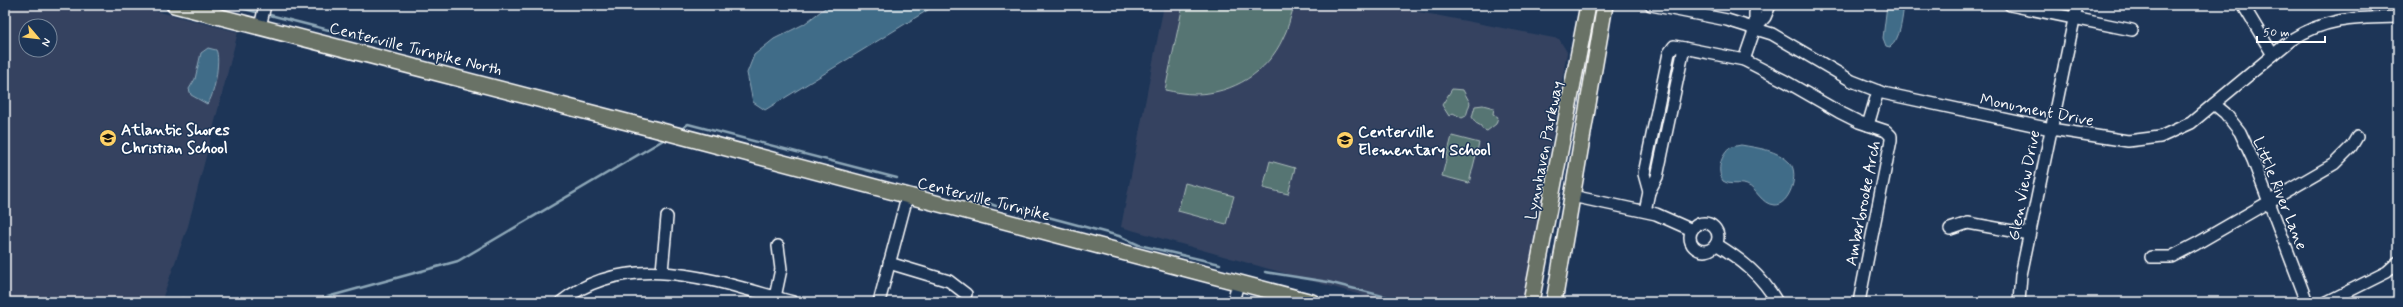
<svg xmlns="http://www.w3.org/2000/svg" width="2403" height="307" viewBox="0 0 2403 307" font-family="Mynerve,sans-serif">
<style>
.built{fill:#344361;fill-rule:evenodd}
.green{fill:#567573;stroke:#aabab9}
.water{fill:#416c88;stroke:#8da7b8}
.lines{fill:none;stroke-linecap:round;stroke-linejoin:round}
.stream{stroke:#8da7b8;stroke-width:2.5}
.minor-casing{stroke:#fff;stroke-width:14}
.major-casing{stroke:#fff;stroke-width:18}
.minor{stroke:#1d3557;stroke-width:11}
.major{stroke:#697266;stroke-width:15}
.labels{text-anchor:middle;stroke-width:3;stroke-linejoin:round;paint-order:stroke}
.street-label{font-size:16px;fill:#fff;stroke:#1d3557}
.poi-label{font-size:16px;font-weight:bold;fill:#fff;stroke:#1d3557;text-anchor:start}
</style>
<rect width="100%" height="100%" fill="#1d3557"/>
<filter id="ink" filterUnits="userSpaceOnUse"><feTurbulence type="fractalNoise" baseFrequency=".025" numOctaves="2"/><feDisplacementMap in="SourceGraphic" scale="8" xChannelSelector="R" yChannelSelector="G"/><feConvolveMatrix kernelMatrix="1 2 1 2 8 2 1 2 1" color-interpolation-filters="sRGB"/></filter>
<g filter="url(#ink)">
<!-- built -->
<g class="built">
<path d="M5 5H132L238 32 188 226 161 302H5ZM26 26H50V50H26Z"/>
<polygon points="1164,5 1383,5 1559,39 1567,52 1524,302 1386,302 1121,227"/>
</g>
<!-- green -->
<g class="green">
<path d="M1183 5H1274L1293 9C1290 18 1288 29 1283 38 1268 72 1233 94 1195 94 1185 94 1175 92 1165 90Z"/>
<polygon points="1452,89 1463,90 1470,103 1466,116 1462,118 1453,113 1449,116 1442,105"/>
<polygon points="1483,105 1494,108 1493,114 1498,117 1496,124 1487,131 1482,129 1481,126 1476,123 1472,117 1475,106"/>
<polygon points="1452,136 1479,143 1469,183 1442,176"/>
<polygon points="1270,161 1295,168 1288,194 1263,188"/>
<polygon points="1185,183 1234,196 1226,224 1178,211"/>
<polygon points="182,298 226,302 165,302"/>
</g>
<!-- water -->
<g class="water">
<polygon points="829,5 936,5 765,110 753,102 747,73 754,55 774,39 804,24"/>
<path d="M1887 5H1904C1902 18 1901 39 1890 47L1886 46 1883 38Z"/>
<path d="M208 48 216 50C221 58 214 99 207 104L191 95 189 89 195 79 201 53Z"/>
<path d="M1741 145C1758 148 1778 150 1790 163 1800 174 1789 206 1774 205 1761 204 1757 189 1747 185 1739 182 1731 186 1723 181 1716 170 1721 155 1731 147Z"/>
</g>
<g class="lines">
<!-- stream -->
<g class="stream">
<polyline points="230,5 256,12"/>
<polyline points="270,15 376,42"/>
<polyline points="683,128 688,124 897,178"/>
<polyline points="972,197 996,206"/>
<polyline points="1025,208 1033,213 1119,236 1139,245 1220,264"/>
<polyline points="1265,272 1328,282 1406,302"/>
<polyline points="309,302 458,261 665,139"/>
</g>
<!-- minor casing -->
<g class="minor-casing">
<g id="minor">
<path d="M1651 5 1727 20 1772 34 1852 81 1883 93 2051 129 2128 141 2160 137 2191 123 2291 40C2327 17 2357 18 2398 17"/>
<polyline points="2010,5 2132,30"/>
<polyline points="2243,5 2273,55"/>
<polyline points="260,27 265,5"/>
<polyline points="1755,28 1765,17 1770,5"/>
<polyline points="1744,60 1755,28 1755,13 1757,5"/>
<polyline points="2214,104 2225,113 2240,132 2253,160 2307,302"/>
<polyline points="1868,125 1878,91"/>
<polyline points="1649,192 1644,174 1669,53 1674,46 1744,60 1785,81 1839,112 1859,122 1886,131 1891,136 1891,140 1859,302"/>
<polyline points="1572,196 1656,214 1692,230"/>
<polyline points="1645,211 1649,192 1657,177 1684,48"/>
<circle cx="1704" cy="237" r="14"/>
<polyline points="1950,229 1968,223 2029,234"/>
<path d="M1716 244C1742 260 1761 275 1777 302"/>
<polyline points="2151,257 2171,257 2196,244 2334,164 2351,147 2357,137"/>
<polyline points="889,263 949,281 966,294"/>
<polyline points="662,271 667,217"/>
<path d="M561 302C630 247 717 282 793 302"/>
<polyline points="774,302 781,269 778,246"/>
<polyline points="879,302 907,197"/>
<polyline points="1233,302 1238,283"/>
<polyline points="2019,302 2021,275 2077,5"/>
<polyline points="2327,302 2387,272 2398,262"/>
</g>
</g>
<!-- major casing -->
<g class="major-casing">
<g id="major">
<path d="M174 5C554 101 933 203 1312 302"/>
<polyline points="1531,302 1588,5"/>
<polyline points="1554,302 1605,5"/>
</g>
</g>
<!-- minor -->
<use href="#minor" class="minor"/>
<!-- major -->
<use href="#major" class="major"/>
</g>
</g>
<!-- icons -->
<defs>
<g id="school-disc" transform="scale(0.9)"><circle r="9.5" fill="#ffd166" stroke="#1d3557"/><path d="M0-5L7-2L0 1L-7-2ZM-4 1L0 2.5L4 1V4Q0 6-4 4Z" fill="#111"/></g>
</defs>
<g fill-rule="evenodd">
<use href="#school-disc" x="108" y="138"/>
<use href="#school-disc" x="1345" y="140"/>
</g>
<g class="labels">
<!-- street labels -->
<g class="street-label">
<text transform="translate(416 48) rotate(14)" y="6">Centerville Turnpike North</text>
<text transform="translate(2037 109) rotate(11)" y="6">Monument Drive</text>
<text transform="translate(1543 150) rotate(-79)" y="6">Lynnhaven Parkway</text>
<text transform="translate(2023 185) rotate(-79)" y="6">Glen View Drive</text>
<text transform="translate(2281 193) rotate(68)" y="6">Little River Lane</text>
<text transform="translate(984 198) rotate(14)" y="6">Centerville Turnpike</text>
<text transform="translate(1862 203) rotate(-79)" y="6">Amberbrooke Arch</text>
</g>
<!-- poi labels -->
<g class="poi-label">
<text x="121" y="135">Atlantic Shores<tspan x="121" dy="18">Christian School</tspan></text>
<text x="1358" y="137">Centerville<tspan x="1358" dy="18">Elementary School</tspan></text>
</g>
</g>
<!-- margin -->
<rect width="2403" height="307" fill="none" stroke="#1d3557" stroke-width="20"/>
<rect x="10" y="10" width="2383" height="287" fill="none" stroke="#fff" stroke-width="1.5" filter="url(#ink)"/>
<!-- north arrow -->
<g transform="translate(38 38) rotate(118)"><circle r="19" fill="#1d3557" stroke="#77869a"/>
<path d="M0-3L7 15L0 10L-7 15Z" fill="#ffd166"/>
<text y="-6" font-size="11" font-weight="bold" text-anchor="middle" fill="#ffffff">N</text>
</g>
<!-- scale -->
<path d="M2257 36v6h68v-6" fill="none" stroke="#ffffff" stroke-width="2"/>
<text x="2263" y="36" font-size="12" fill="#ffffff" stroke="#1d3557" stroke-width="3" paint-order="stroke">50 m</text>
</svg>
